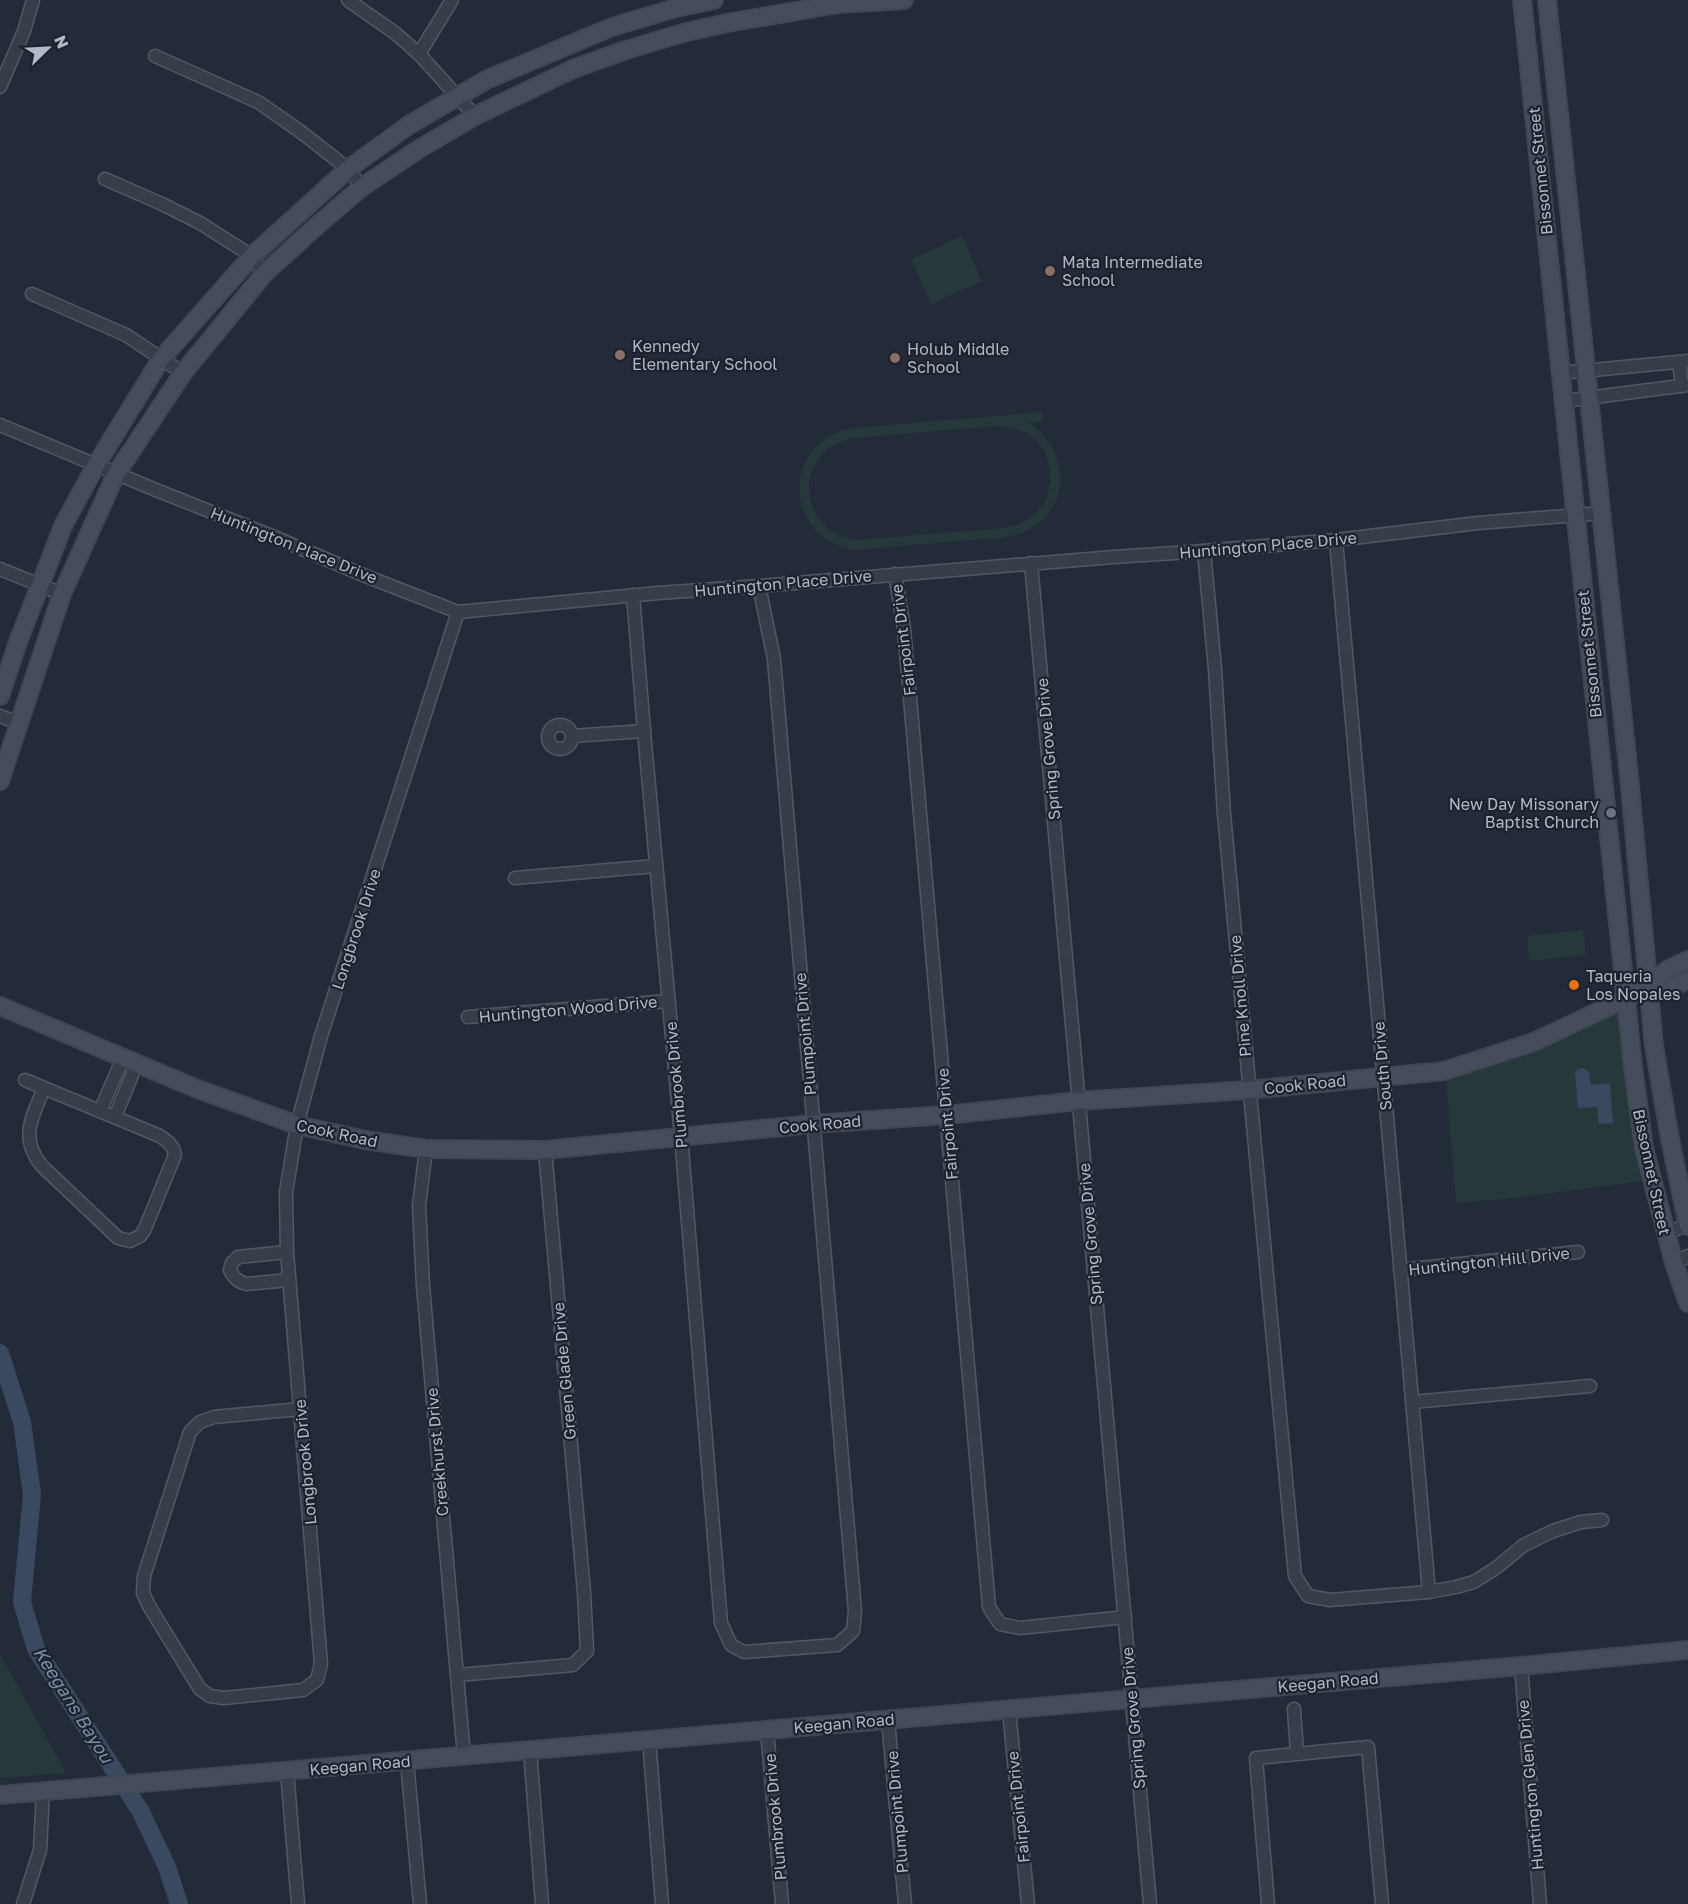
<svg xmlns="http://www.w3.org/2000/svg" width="1688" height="1904" viewBox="0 0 1688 1904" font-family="'Golos Text',sans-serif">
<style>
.green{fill:#26383a;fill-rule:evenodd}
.water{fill:#3a4860}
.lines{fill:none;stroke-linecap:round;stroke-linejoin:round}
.river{stroke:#3a4860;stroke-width:18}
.street-casing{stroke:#525864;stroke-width:15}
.secondary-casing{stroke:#404752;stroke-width:20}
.street{stroke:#373e49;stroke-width:12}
.secondary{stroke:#454d5c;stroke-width:16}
.education-dot{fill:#8d6e63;stroke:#1c232e;stroke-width:2}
.worship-dot{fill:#6b7280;stroke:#1c232e;stroke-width:2}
.food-dot{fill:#e8710a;stroke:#1c232e;stroke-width:2}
.labels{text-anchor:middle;stroke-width:4.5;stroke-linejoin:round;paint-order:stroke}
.street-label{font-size:16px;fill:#b2b8c5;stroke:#1c232e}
.poi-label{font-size:16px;fill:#b2b8c5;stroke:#1c232e;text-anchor:start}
.water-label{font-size:18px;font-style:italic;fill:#7c8eaa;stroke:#1c232e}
</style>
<rect width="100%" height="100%" fill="#242b38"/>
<!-- green -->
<g class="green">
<polygon points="962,236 982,281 931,304 911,259"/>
<path d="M1042 412 1043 421 1029 423C1080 458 1067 527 1005 537L855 550C782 538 780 440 854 428ZM996 426C1063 425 1071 516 1005 528L856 540C794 530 793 448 855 438Z"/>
<polygon points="1583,930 1586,955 1529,961 1527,938 1529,936"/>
<polygon points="1620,1010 1643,1181 1506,1199 1456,1203 1446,1077"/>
<polygon points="0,1654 66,1773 0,1778"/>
</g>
<!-- water -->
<polygon class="water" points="1584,1068 1589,1072 1591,1085 1610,1083 1613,1123 1599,1124 1597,1107 1578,1108 1575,1073 1578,1069"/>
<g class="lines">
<!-- river -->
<polyline class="river" points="0,1353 22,1422 32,1494 22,1602 36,1649 141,1812 167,1867 179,1904"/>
<!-- street casing -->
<g class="street-casing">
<g id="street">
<polyline points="348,0 395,33 419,54 475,116"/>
<polyline points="419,54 452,0"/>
<polyline points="155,56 258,102 301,132 333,157 348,169 362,187"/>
<polyline points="0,87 24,31 33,0"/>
<polyline points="105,179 162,204 200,223 252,256 264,274"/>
<polyline points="32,294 126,335 183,373"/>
<polyline points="1679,362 1682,386"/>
<polyline points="1561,373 1688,361"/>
<polyline points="1564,401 1688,385"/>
<polyline points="0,425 156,490 272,536 363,575 458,612 658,593 759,586 1114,557 1204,551 1336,540 1478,523 1602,513"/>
<polyline points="1336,540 1429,1592"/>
<polyline points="1204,551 1215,669 1224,814 1295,1576 1308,1596 1330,1600 1429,1592 1456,1587 1474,1582 1496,1568 1524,1545 1553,1531 1581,1522 1602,1520"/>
<polyline points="1031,563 1150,1904"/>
<polyline points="0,569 62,594"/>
<polyline points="895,574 904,629 989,1607 1000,1624 1020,1628 1125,1617"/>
<polyline points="633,595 644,731 681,1136 721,1623 731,1645 744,1652 837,1645 853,1631 855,1611 774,659 759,586"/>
<polyline points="0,716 18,723"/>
<circle cx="560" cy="737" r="12"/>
<polyline points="572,736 644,731"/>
<polyline points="515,878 656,866"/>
<polyline points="468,1017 668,1001"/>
<path d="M25 1080 44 1088 160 1136 168 1142 173 1148 175 1155 144 1231 140 1236 130 1241 118 1238 42 1166C19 1138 32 1118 44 1088"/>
<polyline points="100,1111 123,1058"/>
<polyline points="115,1117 137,1063"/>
<polyline points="426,1149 419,1206 423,1286 464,1756"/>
<polyline points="1666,1234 1688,1224"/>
<path d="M287 1252 238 1257 232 1263 230 1270C234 1278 237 1281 246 1284L289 1280"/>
<polyline points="1674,1263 1688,1256"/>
<polyline points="1400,1270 1578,1252"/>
<polyline points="1412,1402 1590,1386"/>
<polyline points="301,1409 214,1417 200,1422 190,1432 144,1576 143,1593 149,1606 200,1689 210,1696 224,1698 303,1690 317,1680 321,1664 287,1252 286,1192 297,1125 321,1036 458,612"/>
<polyline points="1521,1666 1540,1904"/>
<polyline points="457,1675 573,1665 587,1651 584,1592 545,1150"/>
<polyline points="1294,1709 1297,1753"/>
<polyline points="1009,1710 1028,1904"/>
<polyline points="888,1720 905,1904"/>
<polyline points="767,1730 782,1904"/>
<polyline points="649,1740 662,1904"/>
<polyline points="530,1750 542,1904"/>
<polyline points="407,1761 420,1904"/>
<polyline points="287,1771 298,1904"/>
<polyline points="23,1904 40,1850 43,1791"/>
<polyline points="1268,1904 1256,1758 1368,1747 1382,1904"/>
</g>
</g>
<!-- secondary casing -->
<g class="secondary-casing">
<g id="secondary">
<polyline points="1522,0 1633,1067 1644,1148 1674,1263 1688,1303"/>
<polyline points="1547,0 1629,776 1654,1046 1670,1139 1688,1226"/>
<polyline points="0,696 18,642 63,526 96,465 161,359 252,256 348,169 409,125 486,80 612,27 676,8 714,0"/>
<polyline points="0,781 62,594 116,474 183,373 264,274 312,230 362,187 419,149 475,116 573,69 626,50 683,33 727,23 838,4 904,0"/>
<polyline points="1648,988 1665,990 1688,980"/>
<polyline points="0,1006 195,1088 297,1125 365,1140 426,1149 545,1150 813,1124 946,1115 1078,1101 1248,1090 1444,1071 1531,1043 1555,1032 1648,988 1667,970 1688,960"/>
<polyline points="0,1795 1521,1666 1688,1650"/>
</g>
</g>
<!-- street -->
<use href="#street" class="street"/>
<!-- secondary -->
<use href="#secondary" class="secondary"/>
</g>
<!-- markers -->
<g class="education-dot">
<circle cx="1050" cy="271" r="6"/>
<circle cx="620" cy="355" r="6"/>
<circle cx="895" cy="358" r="6"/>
</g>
<circle class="worship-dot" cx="1611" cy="813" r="6"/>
<circle class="food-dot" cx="1574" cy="985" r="6"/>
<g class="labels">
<!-- street labels -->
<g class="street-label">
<text transform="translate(1540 171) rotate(-96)" y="6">Bissonnet Street</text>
<text transform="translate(294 545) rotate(22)" y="6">Huntington Place Drive</text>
<text transform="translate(1268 545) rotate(-5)" y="6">Huntington Place Drive</text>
<text transform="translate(783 583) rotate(-5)" y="6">Huntington Place Drive</text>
<text transform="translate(903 640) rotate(-97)" y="6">Fairpoint Drive</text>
<text transform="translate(1589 654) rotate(-96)" y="6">Bissonnet Street</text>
<text transform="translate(1048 749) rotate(-95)" y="6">Spring Grove Drive</text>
<text transform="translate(356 929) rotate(-72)" y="6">Longbrook Drive</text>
<text transform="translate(1240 996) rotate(-95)" y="6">Pine Knoll Drive</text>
<text transform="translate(568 1009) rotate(-5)" y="6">Huntington Wood Drive</text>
<text transform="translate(805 1034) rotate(-95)" y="6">Plumpoint Drive</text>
<text transform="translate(1382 1066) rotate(-95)" y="6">South Drive</text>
<text transform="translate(1305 1084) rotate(-6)" y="6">Cook Road</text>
<text transform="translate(676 1085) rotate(-95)" y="6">Plumbrook Drive</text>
<text transform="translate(820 1124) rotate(-5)" y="6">Cook Road</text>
<text transform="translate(947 1124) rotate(-95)" y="6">Fairpoint Drive</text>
<text transform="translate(337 1133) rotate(12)" y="6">Cook Road</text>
<text transform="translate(1652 1172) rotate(78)" y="6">Bissonnet Street</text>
<text transform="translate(1090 1234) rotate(-95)" y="6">Spring Grove Drive</text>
<text transform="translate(1489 1261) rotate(-6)" y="6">Huntington Hill Drive</text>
<text transform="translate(564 1371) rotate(-95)" y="6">Green Glade Drive</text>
<text transform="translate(437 1452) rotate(-95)" y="6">Creekhurst Drive</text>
<text transform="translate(305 1462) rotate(-95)" y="6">Longbrook Drive</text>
<text transform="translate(1328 1682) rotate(-5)" y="6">Keegan Road</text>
<text transform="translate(1133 1718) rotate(-95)" y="6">Spring Grove Drive</text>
<text transform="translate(844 1723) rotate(-5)" y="6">Keegan Road</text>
<text transform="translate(360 1765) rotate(-5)" y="6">Keegan Road</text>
<text transform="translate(1530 1785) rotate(-95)" y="6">Huntington Glen Drive</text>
<text transform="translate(1018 1807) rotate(-96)" y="6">Fairpoint Drive</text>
<text transform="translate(897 1812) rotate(-95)" y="6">Plumpoint Drive</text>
<text transform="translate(775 1817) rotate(-95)" y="6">Plumbrook Drive</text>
</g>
<!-- poi labels -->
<g class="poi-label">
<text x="1062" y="268">Mata Intermediate<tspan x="1062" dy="18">School</tspan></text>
<text x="632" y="352">Kennedy<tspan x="632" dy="18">Elementary School</tspan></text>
<text x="907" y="355">Holub Middle<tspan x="907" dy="18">School</tspan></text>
<text x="1599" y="810" text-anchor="end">New Day Missonary<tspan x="1599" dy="18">Baptist Church</tspan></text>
<text x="1586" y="982">Taqueria<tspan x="1586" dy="18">Los Nopales</tspan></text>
</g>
<!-- water labels -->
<g class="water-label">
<text transform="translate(73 1705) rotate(58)" y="6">Keegans Bayou</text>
</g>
</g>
<!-- north arrow -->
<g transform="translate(48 48) rotate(66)" stroke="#1c232e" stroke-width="4.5" paint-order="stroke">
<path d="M0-4.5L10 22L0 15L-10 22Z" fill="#b2b8c5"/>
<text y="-9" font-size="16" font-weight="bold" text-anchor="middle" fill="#b2b8c5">N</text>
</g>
</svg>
